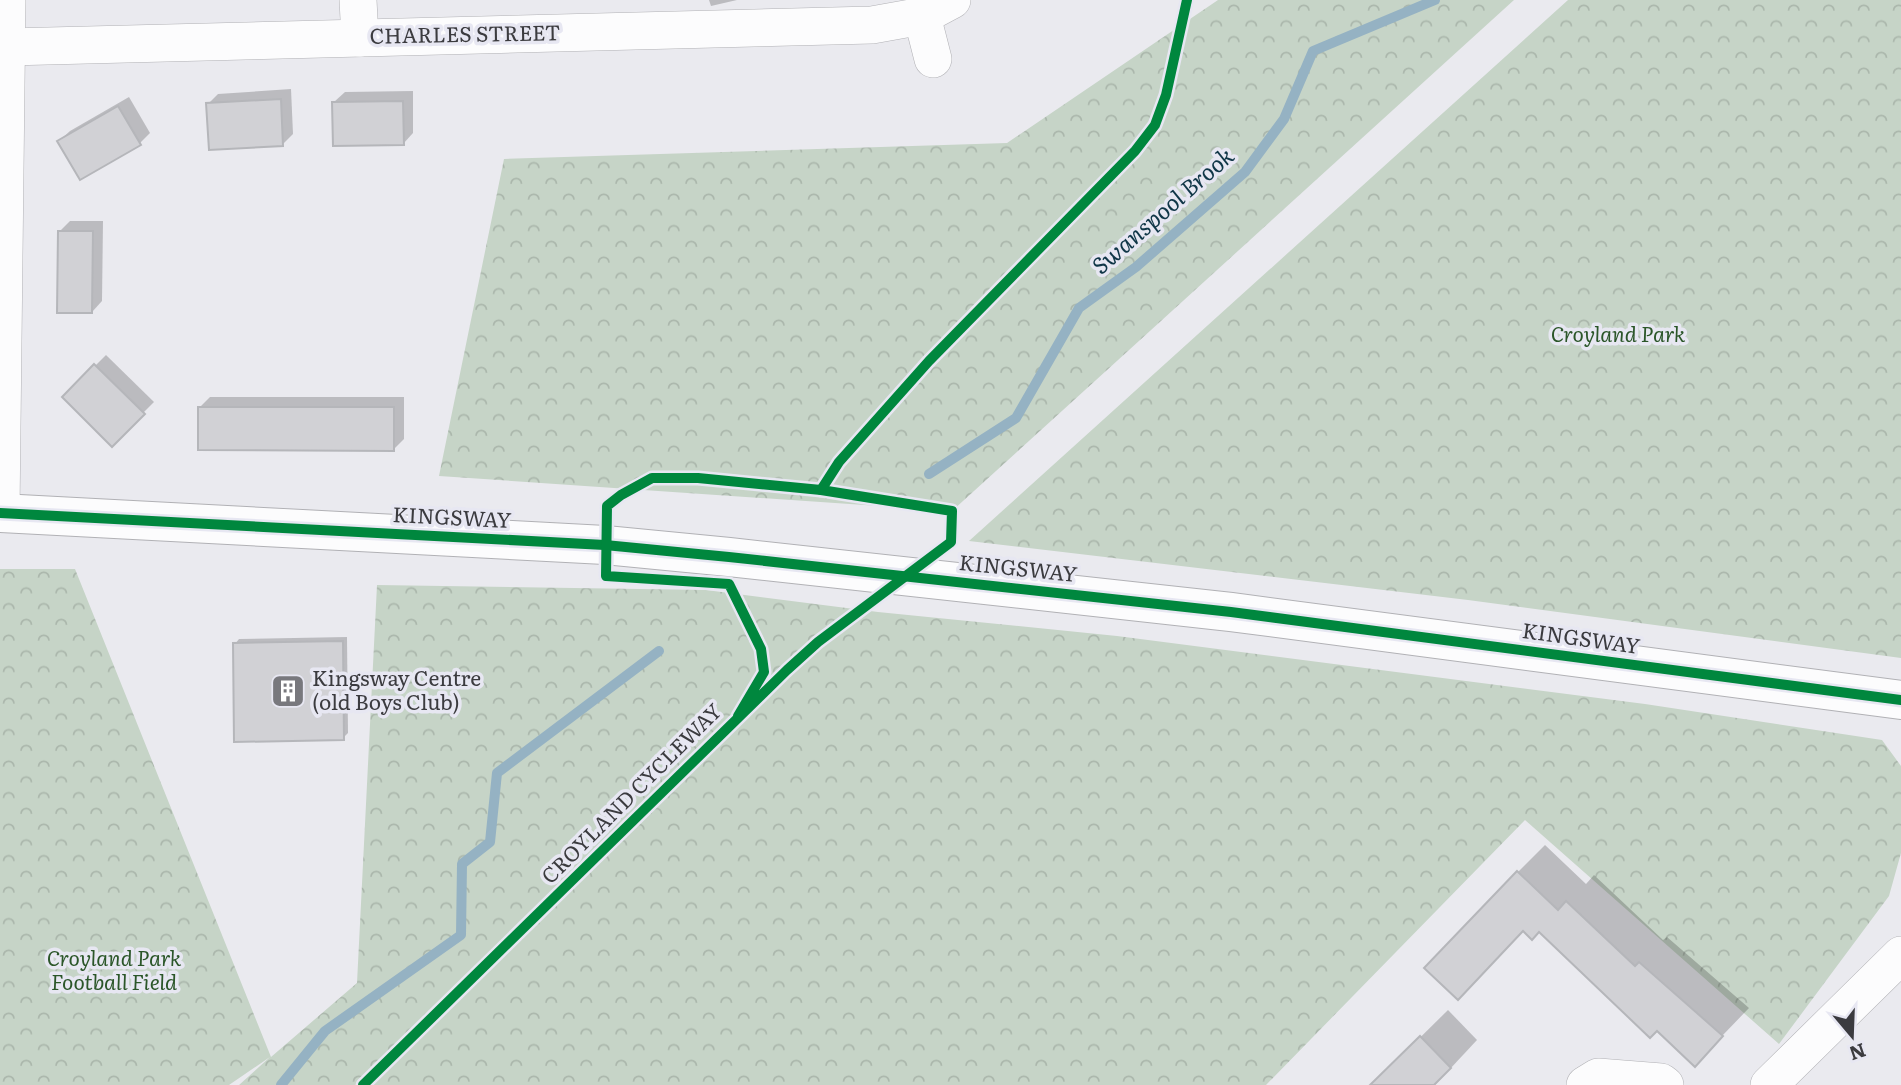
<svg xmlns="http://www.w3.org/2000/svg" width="1901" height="1085" viewBox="0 0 1901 1085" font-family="Literata,serif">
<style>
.forest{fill:url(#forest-crowns)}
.shadow{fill:#0003}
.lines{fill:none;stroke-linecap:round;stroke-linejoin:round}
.stream{stroke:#95b2c3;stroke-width:10}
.building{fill:#d1d1d5;stroke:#b5b6ba;stroke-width:2}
.minor-casing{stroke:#b1b1b5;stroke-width:38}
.tertiary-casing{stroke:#b1b1b5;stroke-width:40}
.minor{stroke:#fcfcfd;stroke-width:37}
.tertiary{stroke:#fcfcfd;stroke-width:38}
.cycleway-casing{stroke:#e7e7f2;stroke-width:15}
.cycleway{stroke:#00873e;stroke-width:10}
.labels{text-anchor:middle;stroke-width:7;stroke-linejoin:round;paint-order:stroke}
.street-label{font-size:21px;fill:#3b3b3f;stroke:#e7e7f2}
.park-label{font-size:21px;font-style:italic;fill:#2b5629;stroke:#e7e7f2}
.poi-label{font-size:21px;fill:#3b3b3f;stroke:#e7e7f2;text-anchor:start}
.water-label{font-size:23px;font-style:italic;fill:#103647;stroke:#e7e7f2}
</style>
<defs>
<pattern id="forest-crowns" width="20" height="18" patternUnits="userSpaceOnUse" patternTransform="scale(1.75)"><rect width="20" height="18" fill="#c6d4c7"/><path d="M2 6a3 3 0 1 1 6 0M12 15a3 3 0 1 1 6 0" fill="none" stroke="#abb7ac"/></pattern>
</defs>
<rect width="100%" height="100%" fill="#eaeaef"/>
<!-- forest -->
<g class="forest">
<polygon points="1218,0 1514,0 952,511 439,476 504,159 1007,143"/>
<polygon points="1568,0 1901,0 1901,658 1468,600 969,541"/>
<polygon points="0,569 75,569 271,1057 357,983 377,585 706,590 878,612 1117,636 1645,704 1882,740 1901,766 1901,853 1889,896 1779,1044 1525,820 1266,1085 239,1085 270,1057 229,1085 0,1085"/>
</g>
<!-- shadow -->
<g class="shadow">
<polygon points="709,0 737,0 711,6"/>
<polygon points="291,89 293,134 283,144 208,104 218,94"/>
<polygon points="413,91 413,133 403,144 334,102 345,92"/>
<polygon points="129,97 150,133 139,144 59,141 70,131"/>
<polygon points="70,221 103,221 102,301 92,312 60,231"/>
<polygon points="106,355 154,402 112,444 64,397"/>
<polygon points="210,397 404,397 404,439 394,449 200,407"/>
<polygon points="347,637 348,733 343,738 235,644 239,639"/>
<polygon points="1545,845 1586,884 1594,875 1663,940 1667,937 1749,1008 1695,1064 1518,872"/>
<polygon points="1448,1010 1477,1040 1435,1085 1372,1085"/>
</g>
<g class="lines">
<!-- stream -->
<g class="stream">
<polyline points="929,474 1016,418 1079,308 1136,267 1245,172 1284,119 1313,51 1435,0"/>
<polyline points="281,1085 325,1031 461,935 462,864 490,842 497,773 659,651"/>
</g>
</g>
<!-- building -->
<g class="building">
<polygon points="281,99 283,146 209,150 206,103"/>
<polygon points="403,101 404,145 333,146 332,102"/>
<polygon points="118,106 141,145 80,180 57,141"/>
<polygon points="58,231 93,231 92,313 57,313"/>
<polygon points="94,364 145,414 112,447 62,397"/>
<polygon points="198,407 394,407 394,451 198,450"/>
<polygon points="343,641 344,740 234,742 233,643"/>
<polygon points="1517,871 1558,910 1566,901 1635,966 1639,962 1723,1036 1695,1067 1657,1031 1650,1038 1539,932 1532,940 1523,931 1458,1000 1424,968"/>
<polygon points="1420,1036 1451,1068 1434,1085 1370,1085"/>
</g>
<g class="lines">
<!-- minor casing -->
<g class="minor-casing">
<g id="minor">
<polyline points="358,0 360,38"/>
<polyline points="922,16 933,59"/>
<polyline points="8,47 872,25 922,16 952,0"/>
<polyline points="1,512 7,0"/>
<polyline points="1585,1085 1598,1077 1661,1082 1665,1085"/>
<polyline points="1769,1085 1901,955"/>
</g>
</g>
<!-- tertiary casing -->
<g class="tertiary-casing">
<polyline id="tertiary" points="0,513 605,545 729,557 1231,612 1901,700"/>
</g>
<!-- minor -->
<use href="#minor" class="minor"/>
<!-- tertiary -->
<use href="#tertiary" class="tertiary"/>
<!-- cycleway casing -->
<g class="cycleway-casing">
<g id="cycleway">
<polyline points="821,490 839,462 929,361 1135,151 1155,125 1166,95 1187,0"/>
<polyline points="0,513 605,545 729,557 1231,612 1901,700"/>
<polyline points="363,1085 787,670 818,642 951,542 952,511 821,490 698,478 652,478 621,495 607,506 606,576 729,584 761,649 764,672 738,716"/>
</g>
</g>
<!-- cycleway -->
<use href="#cycleway" class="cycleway"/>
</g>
<!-- icons -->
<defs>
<g id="building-square" transform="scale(1.75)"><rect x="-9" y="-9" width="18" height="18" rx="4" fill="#78787d" stroke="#e7e7f2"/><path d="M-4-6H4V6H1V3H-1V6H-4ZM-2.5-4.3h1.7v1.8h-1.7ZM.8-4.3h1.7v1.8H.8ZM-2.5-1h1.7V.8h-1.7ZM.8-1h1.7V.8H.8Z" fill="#fff"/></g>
</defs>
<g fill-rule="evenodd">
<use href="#building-square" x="288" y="691"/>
</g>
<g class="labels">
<!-- street labels -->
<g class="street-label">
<text transform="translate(465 35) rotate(-1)" y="7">CHARLES STREET</text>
<text transform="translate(452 518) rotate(3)" y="7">KINGSWAY</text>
<text transform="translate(1018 569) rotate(6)" y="7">KINGSWAY</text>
<text transform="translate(1581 639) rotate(8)" y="7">KINGSWAY</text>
<text transform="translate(632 794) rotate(-45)" y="7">CROYLAND CYCLEWAY</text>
</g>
<!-- park labels -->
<g class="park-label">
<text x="1618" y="342">Croyland Park</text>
<text x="114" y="966">Croyland Park<tspan x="114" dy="24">Football Field</tspan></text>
</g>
<!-- poi labels -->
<g class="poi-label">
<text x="312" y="686">Kingsway Centre<tspan x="312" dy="24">(old Boys Club)</tspan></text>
</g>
<!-- water labels -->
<g class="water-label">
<text transform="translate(1163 211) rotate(-41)" y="8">Swanspool Brook</text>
</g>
</g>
<!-- north arrow -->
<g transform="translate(1852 1036) rotate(161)" stroke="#e7e7f2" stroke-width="5" paint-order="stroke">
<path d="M0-5L12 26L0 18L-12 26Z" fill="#3b3b3f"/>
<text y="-10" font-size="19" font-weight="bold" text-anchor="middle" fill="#3b3b3f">N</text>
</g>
</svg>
